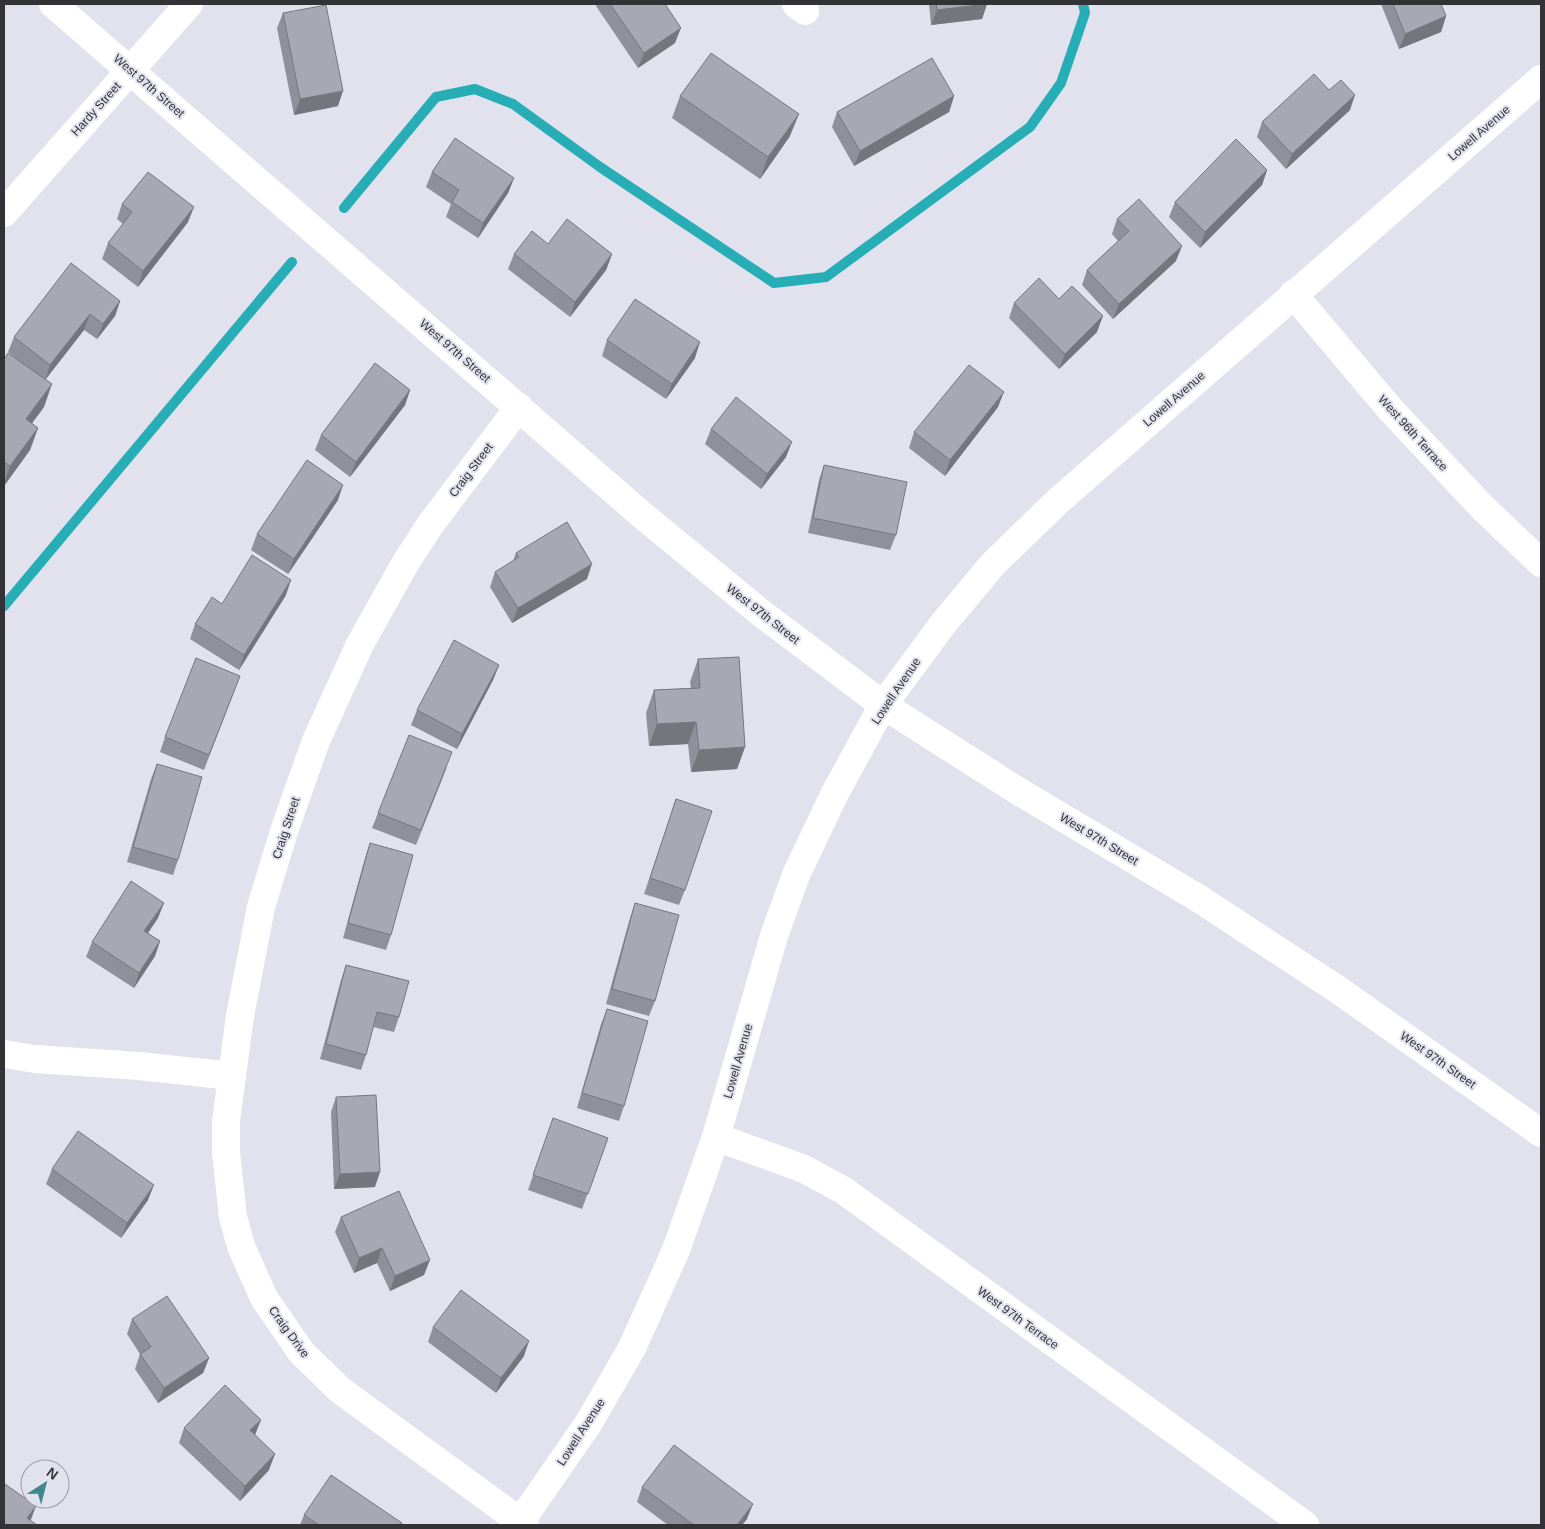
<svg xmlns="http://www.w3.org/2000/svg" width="1545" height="1529" viewBox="0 0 1545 1529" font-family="Arial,sans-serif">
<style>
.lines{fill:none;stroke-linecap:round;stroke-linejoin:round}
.stream{stroke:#26adb6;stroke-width:10}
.street{stroke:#fff;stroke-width:28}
.secondary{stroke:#fff;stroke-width:28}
.wall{fill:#90909a}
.shaded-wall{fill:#75767d}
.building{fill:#a7a8b3;stroke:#75767d}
.labels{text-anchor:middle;stroke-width:4;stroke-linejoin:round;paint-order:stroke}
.street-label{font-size:12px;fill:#333337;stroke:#e1e2ed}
</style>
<rect width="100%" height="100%" fill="#e1e2ed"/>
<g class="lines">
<!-- stream -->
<g class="stream">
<polyline points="344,208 436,97 475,89 513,104 600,167 774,283 826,277 1030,127 1061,83 1085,13 1083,4"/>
<polyline points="4,606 292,262"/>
</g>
<!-- street -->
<g class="street">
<polyline points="53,4 642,515 761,613 883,705 1018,791 1198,898 1337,989 1541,1133"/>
<polyline points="796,4 805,11"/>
<polyline points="4,213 189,4"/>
<polyline points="1293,294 1390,409 1482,507 1541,563"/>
<polyline points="519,407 430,525 406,562 360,644 316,741 285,828 261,907 240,1016 226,1121 226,1153 233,1217 241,1246 264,1298 301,1352 340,1390 525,1525"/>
<polyline points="4,1054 35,1059 139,1066 232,1076"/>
<polyline points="716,1137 804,1169 843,1190 1305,1525"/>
</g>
<!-- secondary -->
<polyline class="secondary" points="518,1525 588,1424 632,1348 676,1250 716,1137 774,936 796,875 834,795 883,705 943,624 993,564 1057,502 1541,79"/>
</g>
<!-- wall -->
<g class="wall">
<polygon points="597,4 665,4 675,43 638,68 596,6"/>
<polygon points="929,4 987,4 982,19 931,25"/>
<polygon points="1381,4 1441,4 1446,16 1441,32 1399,49"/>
<polygon points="283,13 338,106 294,115 277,28"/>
<polygon points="1329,90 1350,110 1286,169 1257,137 1262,122"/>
<polygon points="680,96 790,136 760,179 672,118"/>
<polygon points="954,96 949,112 854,166 832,127 837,112"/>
<polygon points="1267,170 1262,185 1200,248 1169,217 1175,202"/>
<polygon points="432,172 514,178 508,193 478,238 446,217 451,204 426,187"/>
<polygon points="122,204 188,222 138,287 102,259 108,243 123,224 117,219"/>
<polygon points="1117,219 1176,261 1113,319 1082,285 1087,270 1118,241 1112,234"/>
<polygon points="548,244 612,254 606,270 570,317 508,269 514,254"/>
<polygon points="1059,299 1097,332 1059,369 1009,318 1014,303"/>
<polygon points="120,301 115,316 97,339 84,330 45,380 44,407 32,423 38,428 30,450 4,486 4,359 23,364 8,352 14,337"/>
<polygon points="607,340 695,358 666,399 602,356"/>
<polygon points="410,390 405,405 350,477 315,450 321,435"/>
<polygon points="998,407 945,476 909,448 914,432"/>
<polygon points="711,429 786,457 761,489 705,444"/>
<polygon points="824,465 896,535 890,550 808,533 819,480"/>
<polygon points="338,500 288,574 251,550 257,534"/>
<polygon points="516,553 587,579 512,623 490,587 495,572 513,561"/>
<polygon points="286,595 239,670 190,639 195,624 222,604"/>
<polygon points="698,659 745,747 737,769 691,772 688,744 649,746 646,713 654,690 691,688 690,682"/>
<polygon points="499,665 493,680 457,749 411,725 417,710"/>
<polygon points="240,676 204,770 160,752 165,737"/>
<polygon points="157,764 178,860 173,875 127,862 151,779"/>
<polygon points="447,767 416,845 372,828 378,813"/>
<polygon points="676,799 685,890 679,905 644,894"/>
<polygon points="370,843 391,935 386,950 343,938 365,858"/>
<polygon points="635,903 655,1001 649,1016 606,1004 630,918"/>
<polygon points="158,918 148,933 160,941 155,956 134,988 86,957 92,942"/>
<polygon points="346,965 399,1017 394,1032 373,1027 366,1055 361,1070 320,1059 341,980"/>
<polygon points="607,1009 624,1106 619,1121 577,1108 601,1024"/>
<polygon points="336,1097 375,1187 334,1189 331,1112"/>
<polygon points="553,1118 608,1138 582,1209 528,1190"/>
<polygon points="52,1169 148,1200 121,1238 46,1184"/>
<polygon points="341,1217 424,1275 390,1291 377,1263 354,1273 335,1232"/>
<polygon points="132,1319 209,1358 203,1373 158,1403 135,1369 140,1354 127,1334"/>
<polygon points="433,1327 524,1356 496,1393 428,1342"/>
<polygon points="184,1428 255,1435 269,1470 240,1501 179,1443"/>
<polygon points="642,1487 747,1519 742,1525 668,1525 637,1502"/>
<polygon points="304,1515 402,1523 401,1525 300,1525"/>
</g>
<!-- shaded-wall -->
<g class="shaded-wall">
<polygon points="987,4 982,19 931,25 937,10"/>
<polygon points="1446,16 1441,32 1399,49 1405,34"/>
<polygon points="681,28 675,43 638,68 644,53"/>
<polygon points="343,91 338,106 294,115 300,99"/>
<polygon points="1355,95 1350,110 1286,169 1292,154"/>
<polygon points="954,96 949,112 854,166 860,151"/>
<polygon points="799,114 790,136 760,179 768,157"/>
<polygon points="1267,170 1262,185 1200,248 1205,232"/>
<polygon points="514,178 508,193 478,238 483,223"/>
<polygon points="194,207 188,222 138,287 143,271"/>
<polygon points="1182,246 1176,261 1113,319 1119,304"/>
<polygon points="612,254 606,270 570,317 575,302"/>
<polygon points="120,301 115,316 97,339 103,324"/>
<polygon points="90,314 84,330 45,380 50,365"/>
<polygon points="1103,316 1097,332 1059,369 1065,354"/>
<polygon points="700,342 695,358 666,399 672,384"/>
<polygon points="52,384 44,407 18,442 26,419"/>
<polygon points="410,390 405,405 350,477 356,462"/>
<polygon points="1004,392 998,407 945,476 950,460"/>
<polygon points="38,428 30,450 4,486 4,483 10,466"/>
<polygon points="792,442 786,457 761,489 767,474"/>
<polygon points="343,485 338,500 288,574 294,559"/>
<polygon points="592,564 587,579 512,623 518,608"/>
<polygon points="291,580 286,595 239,670 244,655"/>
<polygon points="499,665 493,680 457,749 462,734"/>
<polygon points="696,722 688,744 649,746 657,724"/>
<polygon points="745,747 737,769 691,772 699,750"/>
<polygon points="164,903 158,918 139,946 144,931"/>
<polygon points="160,941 155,956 134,988 139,973"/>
<polygon points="380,1172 375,1187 334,1189 340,1174"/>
<polygon points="154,1185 148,1200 121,1238 127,1223"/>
<polygon points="382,1248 377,1263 354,1273 359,1258"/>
<polygon points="430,1260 424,1275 390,1291 395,1276"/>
<polygon points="529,1341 524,1356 496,1393 501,1378"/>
<polygon points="209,1358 203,1373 158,1403 164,1388"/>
<polygon points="261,1420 255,1435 245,1445 250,1430"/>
<polygon points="275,1454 269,1470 240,1501 245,1486"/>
<polygon points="753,1504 747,1519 742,1525 737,1525"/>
<polygon points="36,1506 29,1525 27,1518"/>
</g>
<!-- building -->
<g class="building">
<polygon points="610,4 665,4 681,28 644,53"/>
<polygon points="936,4 987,4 937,10"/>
<polygon points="1393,4 1441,4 1446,16 1405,34"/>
<polygon points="326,5 343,91 300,99 283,13"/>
<polygon points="711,53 799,114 768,157 680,96"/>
<polygon points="932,58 954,96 860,151 837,112"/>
<polygon points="1314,74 1329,90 1341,80 1355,95 1292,154 1262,122"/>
<polygon points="455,138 514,178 483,223 452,202 459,190 432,172"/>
<polygon points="1236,139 1267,170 1205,232 1175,202"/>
<polygon points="148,172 194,207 143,271 108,243 132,212 122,204"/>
<polygon points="1139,199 1182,246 1119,304 1087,270 1129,231 1117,219"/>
<polygon points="567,219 612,254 575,302 514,254 532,231 548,244"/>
<polygon points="71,263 120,301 103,324 90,314 50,365 14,337"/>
<polygon points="1039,278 1059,299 1072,286 1103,316 1065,354 1014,303"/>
<polygon points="635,299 700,342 672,384 607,340"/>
<polygon points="8,353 52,384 26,419 38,428 10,466 4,462 4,359"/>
<polygon points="375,363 410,390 356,462 321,435"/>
<polygon points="969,365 1004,392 950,460 914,432"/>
<polygon points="736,397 792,442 767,474 711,429"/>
<polygon points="307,460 343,485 294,559 257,534"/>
<polygon points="824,465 907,482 896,535 813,518"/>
<polygon points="567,522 592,564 518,608 495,572 519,557 516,553"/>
<polygon points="252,555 291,580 244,655 195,624 212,597 222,604"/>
<polygon points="454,640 499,665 462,734 417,710"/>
<polygon points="739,657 745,747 699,750 696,722 657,724 654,690 700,688 698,659"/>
<polygon points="196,658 240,676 209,755 165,737"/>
<polygon points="409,735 452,752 421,830 378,813"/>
<polygon points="157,764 202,777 178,860 133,847"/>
<polygon points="676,799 712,811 685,890 650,878"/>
<polygon points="370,843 413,855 391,935 348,923"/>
<polygon points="131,881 164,903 144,931 160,941 139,973 92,942"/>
<polygon points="635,903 679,915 655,1001 612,989"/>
<polygon points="346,965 409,981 399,1017 377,1012 366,1055 326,1044"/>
<polygon points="607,1009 648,1021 624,1106 582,1093"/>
<polygon points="376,1095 380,1172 340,1174 336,1097"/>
<polygon points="553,1118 608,1138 588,1194 533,1175"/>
<polygon points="78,1131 154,1185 127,1223 52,1169"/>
<polygon points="399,1191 430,1260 395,1276 382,1248 359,1258 341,1217"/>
<polygon points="461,1290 529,1341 501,1378 433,1327"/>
<polygon points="167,1296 209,1358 164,1388 140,1354 151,1347 132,1319"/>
<polygon points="225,1385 261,1420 250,1430 275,1454 245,1486 184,1428"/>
<polygon points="674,1445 753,1504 737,1525 694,1525 642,1487"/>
<polygon points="331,1475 402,1523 400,1525 319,1525 304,1515"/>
<polygon points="5,1484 36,1506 27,1518 37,1525 4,1525 4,1486"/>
</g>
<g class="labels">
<!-- street labels -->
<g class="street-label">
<text transform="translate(149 86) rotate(41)" y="4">West 97th Street</text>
<text transform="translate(96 109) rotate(-48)" y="4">Hardy Street</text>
<text transform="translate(1479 133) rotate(-41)" y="4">Lowell Avenue</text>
<text transform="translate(455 351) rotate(41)" y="4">West 97th Street</text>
<text transform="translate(1174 399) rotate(-41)" y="4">Lowell Avenue</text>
<text transform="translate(1413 433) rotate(48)" y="4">West 96th Terrace</text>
<text transform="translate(471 470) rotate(-53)" y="4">Craig Street</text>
<text transform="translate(763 614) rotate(38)" y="4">West 97th Street</text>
<text transform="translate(896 691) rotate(-56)" y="4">Lowell Avenue</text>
<text transform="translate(286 828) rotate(-72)" y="4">Craig Street</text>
<text transform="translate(1099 839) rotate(31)" y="4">West 97th Street</text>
<text transform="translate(1438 1060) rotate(35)" y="4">West 97th Street</text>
<text transform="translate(738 1061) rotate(-74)" y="4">Lowell Avenue</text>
<text transform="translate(1018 1318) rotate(36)" y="4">West 97th Terrace</text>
<text transform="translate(289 1332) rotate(54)" y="4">Craig Drive</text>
<text transform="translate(581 1432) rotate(-57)" y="4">Lowell Avenue</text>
</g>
</g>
<!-- border -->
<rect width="1545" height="1529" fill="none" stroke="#333337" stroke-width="10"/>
<!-- north arrow -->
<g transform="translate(45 1484) rotate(36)"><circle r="24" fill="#e1e2ed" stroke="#9b9ca4"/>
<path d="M0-4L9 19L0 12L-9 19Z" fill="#40888d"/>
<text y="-8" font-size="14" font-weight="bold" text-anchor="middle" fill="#333337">N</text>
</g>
</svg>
